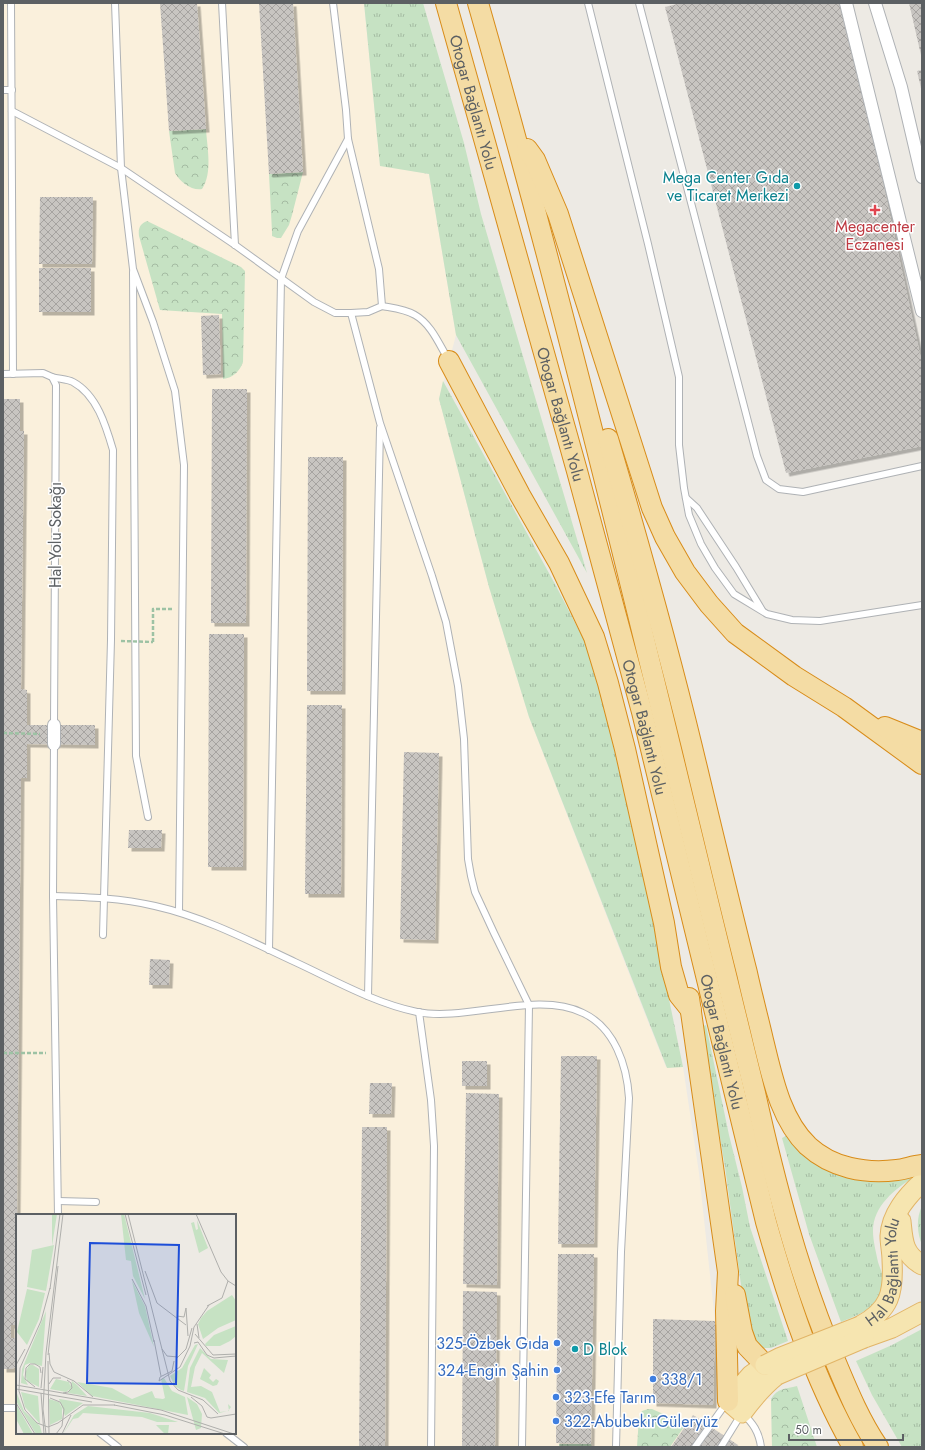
<svg xmlns="http://www.w3.org/2000/svg" width="925" height="1450" viewBox="0 0 925 1450" font-family="Jost,sans-serif">
<style>
.commercial{fill:#faf0dc;fill-rule:evenodd}
.grass{fill:url(#grass-tufts)}
.forest{fill:url(#forest-crowns)}
.building{fill:url(#building-cross-hatch);filter:url(#shadow)}
.lines{fill:none;stroke-linecap:round;stroke-linejoin:round}
.service-casing{stroke:#afb2b5;stroke-width:8}
.minor-casing{stroke:#afb2b5;stroke-width:14}
.primary-casing{stroke:#e2b568;stroke-width:21}
.trunk-casing{stroke:#d88c19;stroke-width:22}
.path{stroke:#9dc2a4;stroke-width:2.5;stroke-dasharray:4 2;stroke-linecap:butt}
.service{stroke:#fff;stroke-width:6}
.minor{stroke:#fff;stroke-width:12}
.primary{stroke:#f6e5b0;stroke-width:19}
.trunk{stroke:#f4dca4;stroke-width:20}
.primary-bridge-casing{stroke:#e2b568;stroke-width:21;stroke-linecap:butt}
.path-bridge{stroke:#9dc2a4;stroke-width:2.5;stroke-dasharray:4 2;stroke-linecap:butt}
.primary-bridge{stroke:#f6e5b0;stroke-width:19}
.culture-dot{fill:#0f9aa8;stroke:#fff;stroke-width:1.5}
.health-dot{fill:#e0444e;stroke:#fff;stroke-width:1.5}
.shop-dot{fill:#3f7fe0;stroke:#fff;stroke-width:1.5}
.labels{text-anchor:middle;stroke-width:3;stroke-linejoin:round;paint-order:stroke}
.street-label{font-size:16px;fill:#5c6063;stroke:#fff}
.culture-label{font-size:16px;fill:#0d838f;stroke:#fff;text-anchor:end}
.health-label{font-size:16px;fill:#be3a42;stroke:#fff}
.shop-label{font-size:16px;fill:#366cbe;stroke:#fff;text-anchor:start}
.inset-road{fill:none;stroke:#afafac;stroke-width:1}
.view{fill:#1d4ed8;fill-opacity:0.15;stroke:#1d4ed8;stroke-width:2}
.inset-edge{fill:none;stroke:#5c6063;stroke-width:2}
</style>
<defs>
<pattern id="grass-tufts" width="24" height="20" patternUnits="userSpaceOnUse"><rect width="24" height="20" fill="#c6e2c3"/><path d="M3 7l-1-3M5 7V3M7 7l1-3M15 17l-1-3M17 17v-4M19 17l1-3" fill="none" stroke="#a4bba2"/></pattern>
<pattern id="forest-crowns" width="20" height="18" patternUnits="userSpaceOnUse"><rect width="20" height="18" fill="#c6e2c3"/><path d="M2 6a3 3 0 1 1 6 0M12 15a3 3 0 1 1 6 0" fill="none" stroke="#a4bba2"/></pattern>
<pattern id="building-cross-hatch" width="8" height="8" patternUnits="userSpaceOnUse"><rect width="8" height="8" fill="#c8c5c1"/><path d="M0 0l8 8M0 8l8-8" fill="none" stroke="#a6a3a0"/></pattern>
<filter id="shadow"><feDropShadow dx="3.5" dy="3.5" stdDeviation="0" flood-color="#0004"/></filter>
</defs>
<rect width="100%" height="100%" fill="#edeae4"/>
<!-- commercial -->
<path class="commercial" d="M3 3H364L380 165 429 174 456 335 439 399 489 587 529 717 637 994 666 1067H683L699 1173 715 1321H718L716 1399H771L772 1447H3ZM17 1215H235V1433H17Z"/>
<!-- grass -->
<g class="grass">
<polygon points="364,3 423,3 464,143 481,214 587,573 456,335 429,174 380,166"/>
<polygon points="443,381 555,584 584,640 602,698 623,776 683,1067 667,1068 529,717 489,587 439,399"/>
<polygon points="706,1025 729,1135 742,1187 750,1227 788,1341 771,1348 764,1348 757,1345 745,1324 741,1285 725,1167 701,1027"/>
<path d="M788 1135 834 1172 853 1179 888 1181 914 1177C895 1189 873 1206 873 1231 873 1241 876 1252 878 1262 880 1269 885 1278 884 1286 884 1289 880 1294 879 1297 868 1312 858 1315 841 1322L809 1234 782 1138Z"/>
<path d="M922 1206V1245C917 1233 916 1218 922 1206Z"/>
<polygon points="922,1329 922,1447 902,1447 872,1395 856,1361 892,1345"/>
</g>
<!-- forest -->
<g class="forest">
<path d="M206 129C207 147 213 173 202 189 192 191 180 182 175 173L169 131Z"/>
<polygon points="303,172 292,215 289,225 281,238 277,238 272,236 272,232 269,174"/>
<path d="M147 221 241 267 245 271 243 362C240 371 233 378 223 379L222 314 160 310 139 236C138 228 140 224 147 221Z"/>
<path d="M797 1386 817 1447H772L771 1399C777 1388 786 1389 797 1386Z"/>
<polygon points="648,1409 652,1409 686,1424 670,1447 637,1447 639,1417 642,1411"/>
<polygon points="559,1444 591,1444 592,1447 559,1447"/>
</g>
<!-- building -->
<g class="building">
<polygon points="160,3 197,3 206,129 169,131"/>
<polygon points="259,3 293,3 303,172 269,174"/>
<polygon points="681,3 844,3 922,364 922,446 786,473 665,7"/>
<polygon points="909,3 922,3 922,55 921,55"/>
<polygon points="922,70 922,88 921,88 917,71"/>
<polygon points="40,197 93,197 92,264 39,264"/>
<rect x="39" y="268" width="52" height="44"/>
<polygon points="219,315 221,374 203,375 201,316"/>
<polygon points="212,389 247,389 246,623 211,623"/>
<polygon points="3,399 20,399 20,431 24,431 21,689 27,690 27,725 95,725 95,745 27,744 27,778 21,778 16,1325 11,1325 11,1338 17,1338 17,1366 12,1369 3,1369"/>
<polygon points="308,457 343,457 342,691 307,691"/>
<polygon points="209,634 244,634 243,867 208,867"/>
<polygon points="307,705 342,705 341,894 305,894"/>
<polygon points="404,752 439,753 435,940 400,939"/>
<polygon points="129,830 162,830 161,848 128,848"/>
<polygon points="150,959 170,960 169,985 149,985"/>
<polygon points="561,1056 597,1056 594,1244 558,1244"/>
<rect x="462" y="1061" width="25" height="25"/>
<polygon points="370,1083 392,1083 391,1114 369,1114"/>
<polygon points="466,1093 499,1094 497,1285 463,1284"/>
<polygon points="362,1127 387,1127 385,1447 359,1447"/>
<polygon points="558,1254 594,1254 591,1444 556,1443"/>
<polygon points="463,1291 497,1292 495,1447 462,1447"/>
<polygon points="653,1319 715,1321 713,1405 653,1403"/>
<polygon points="693,1415 738,1445 737,1447 671,1447"/>
</g>
<g class="lines">
<!-- service casing -->
<g class="service-casing">
<g id="service">
<polyline points="11,3 13,374"/>
<polyline points="115,3 121,168 133,269 153,322 175,391 184,465 179,912"/>
<polyline points="222,3 235,245"/>
<polyline points="333,3 346,110 348,139 379,269 382,306 368,312 351,313"/>
<polyline points="588,3 648,244 679,377 679,445 684,488 689,515 701,544 715,568 734,594 767,614 792,620 820,621 922,605"/>
<polyline points="639,3 757,456 766,480 779,489 803,492 922,466"/>
<polyline points="3,90 12,90"/>
<polyline points="12,111 121,168 235,245 314,302 335,313 351,313 380,423 432,576 446,622 458,686 464,739 468,859 471,876 475,892 494,933 529,1005 522,1447"/>
<polyline points="133,272 136,756 148,817"/>
<path d="M382 306C393 308 405 309 415 315 431 324 439 344 448 359"/>
<polyline points="3,374 43,373 52,377 56,385 54,725"/>
<path d="M52 377C58 379 67 379 73 382 97 395 106 426 113 450L111 640 103 935"/>
<polyline points="686,498 697,508 736,567 762,610"/>
<polyline points="54,744 53,896 58,1215"/>
<path d="M53 896C88 897 121 898 155 906 204 917 250 941 295 962 334 980 374 1003 417 1012 467 1022 537 990 583 1013 615 1028 627 1066 629 1098L621 1252 616 1447"/>
<polyline points="269,950 281,279 298,231 348,139"/>
<polyline points="368,996 380,428"/>
<polyline points="419,1012 431,1100 434,1146 431,1447"/>
<polyline points="58,1201 96,1202"/>
<polyline points="3,1408 17,1408"/>
<polyline points="100,1433 118,1447"/>
<polyline points="226,1433 244,1447"/>
<polyline points="695,1447 727,1402"/>
<path d="M721 1447 742 1413C753 1423 759 1432 761 1447"/>
</g>
</g>
<!-- minor casing -->
<g class="minor-casing">
<g id="minor">
<polyline points="846,3 922,311"/>
<polyline points="875,3 901,87 922,177"/>
<polyline points="54,725 54,744"/>
</g>
</g>
<!-- primary casing -->
<g class="primary-casing">
<g id="primary">
<path d="M901 1221C903 1241 903 1254 922 1265"/>
<path id="s1" d="M860 1326C890 1310 894 1293 892 1260 892 1252 890 1244 890 1236 891 1214 907 1196 922 1182"/>
<polyline points="864,1338 892,1328 922,1312"/>
<path d="M765 1365 777 1375C763 1386 753 1398 742 1413L728 1401 751 1375Z"/>
</g>
</g>
<!-- trunk casing -->
<g class="trunk-casing">
<g id="trunk">
<path id="s2" d="M446 3 577 471 642 712 766 1222C788 1299 813 1377 853 1447"/>
<path d="M478 3C581 364 665 729 755 1093 775 1183 798 1272 834 1358 847 1389 859 1419 878 1447"/>
<polyline points="527,149 535,160 558,214 652,508 665,537 685,572 709,604 735,633 794,676 844,707 922,764"/>
<polyline points="449,361 520,495 559,563 594,637 608,683 625,749 664,923 671,967 679,995 691,1010"/>
<path d="M608 439C638 541 667 644 692 747 710 822 728 898 747 973 752 996 758 1018 763 1040 772 1076 780 1119 808 1146 832 1168 865 1174 897 1170 905 1169 913 1166 922 1165"/>
<polyline points="885,727 922,742"/>
<polyline points="689,998 728,1272 726,1311 728,1401"/>
<polyline points="735,1295 742,1332 747,1346 765,1365"/>
</g>
</g>
<!-- path -->
<g class="path">
<polyline points="153,642 153,609 172,609"/>
<polyline points="3,733 40,734"/>
<polyline points="3,1053 46,1053"/>
</g>
<!-- service -->
<use href="#service" class="service"/>
<!-- minor -->
<use href="#minor" class="minor"/>
<!-- primary -->
<use href="#primary" class="primary"/>
<!-- trunk -->
<use href="#trunk" class="trunk"/>
<!-- primary-bridge casing -->
<g class="primary-bridge-casing">
<g id="primary-bridge">
<polyline points="765,1365 781,1357 860,1326"/>
<polyline points="777,1375 864,1338"/>
</g>
</g>
<!-- path-bridge -->
<polyline class="path-bridge" points="121,641 153,642"/>
<!-- primary-bridge -->
<use href="#primary-bridge" class="primary-bridge"/>
</g>
<!-- markers -->
<g class="culture-dot">
<circle cx="797" cy="186" r="4"/>
<circle cx="575" cy="1349" r="4"/>
</g>
<path class="health-dot" d="M873 204h4v4h4v4h-4v4h-4v-4h-4v-4h4z"/>
<g class="shop-dot">
<circle cx="557" cy="1343" r="4"/>
<circle cx="557" cy="1370" r="4"/>
<circle cx="653" cy="1379" r="4"/>
<circle cx="556" cy="1397" r="4"/>
<circle cx="556" cy="1421" r="4"/>
</g>
<g class="labels">
<!-- street labels -->
<g class="street-label">
<text dy="6" stroke="none"><textPath href="#s2" startOffset="103">Otogar Bağlantı Yolu</textPath></text>
<text dy="6" stroke="none"><textPath href="#s2" startOffset="427">Otogar Bağlantı Yolu</textPath></text>
<text transform="translate(55 535) rotate(-90)" y="6">Hal Yolu Sokağı</text>
<text dy="6" stroke="none"><textPath href="#s2" startOffset="751">Otogar Bağlantı Yolu</textPath></text>
<text dy="6" stroke="none"><textPath href="#s2" startOffset="1075">Otogar Bağlantı Yolu</textPath></text>
<text dy="6" stroke="none"><textPath href="#s1" startOffset="65">Hal Bağlantı Yolu</textPath></text>
</g>
<!-- culture labels -->
<g class="culture-label">
<text x="789" y="183">Mega Center Gıda<tspan x="789" dy="18">ve Ticaret Merkezi</tspan></text>
<text x="583" y="1355" text-anchor="start">D Blok</text>
</g>
<!-- health labels -->
<g class="health-label">
<text x="875" y="232">Megacenter<tspan x="875" dy="18">Eczanesi</tspan></text>
</g>
<!-- shop labels -->
<g class="shop-label">
<text x="549" y="1349" text-anchor="end">325-Özbek Gıda</text>
<text x="549" y="1376" text-anchor="end">324-Engin Şahin</text>
<text x="661" y="1385">338/1</text>
<text x="564" y="1403">323-Efe Tarım</text>
<text x="564" y="1427">322-AbubekirGüleryüz</text>
</g>
</g>
<!-- overview -->
<g transform="translate(16 1214)">
<rect width="220" height="220" fill="#edeae4"/>
<path d="M105 0H108L129 85 117 62 115 47 110 46ZM116 67 129 92 138 133 123 99ZM182 130 172 152 168 177 165 176 159 172 154 162 166 154 179 131ZM184 134 195 145 212 146 208 159 186 139 179 153 175 173 185 172 196 178 204 198 213 197 212 190 215 193 212 197 203 199 189 184 171 178 174 154ZM188 154 195 161 193 164 197 168 200 165 203 167 201 171 197 172 184 165ZM5 178 22 182 24 210 9 193ZM171 183 181 190 186 200 185 214 180 216ZM33 185 43 188 46 194V205L34 211ZM43 185H44L67 189 49 202ZM72 192 134 199 162 208H141L126 203 67 199 62 204 57 205 47 220 58 201ZM140 211H153L152 220H149Z" fill="#c6e2c3"/>
<path d="M36 0H41L36 32ZM181 6 192 34 183 39 175 9 178 8 180 16 182 15ZM216 81 220 87V106L202 114 187 125 182 110 185 104 191 97ZM30 97 26 152 14 149 9 151 7 161 12 171 5 169 6 155ZM220 112V122L214 127 204 132H190L189 130 198 121ZM13 151H17L23 155V173L11 167 9 159ZM148 164 156 177 169 183 172 201 76 182 61 168 96 174 116 185 136 177 139 184 147 185 149 184 145 165ZM40 165 53 168 55 174 50 178 34 175ZM56 167 61 171 71 182 52 179ZM0 177 8 197 24 212 26 220H20L0 187ZM0 190 17 220H8L0 205Z" fill="#c6e2c3"/>
<path d="M38 31 30 77 11 73 16 36ZM11 75 29 79 23 105 11 131 1 118Z" fill="#c6e2c3"/>
<path class="inset-road" d="M109 0 130 81M112 0 154 167 162 176 187 186 202 200M180 0 205 58 212 67 220 72M129 57 141 89 170 111M116 65 130 92 138 128M34 74 25 107 4 154 3 177 9 196 21 209 32 213 42 209 67 191H99M34 75 44 0M206 84 212 67M191 92 206 84M170 94 172 122M161 102 168 103 170 94M181 110 183 124M179 120 197 141 220 140M138 126 145 162M178 129 182 128 191 141 198 144 220 142M146 135 151 142 162 143M33 139 34 150 38 158 58 167 77 183M32 141 42 52M161 144 170 135 176 114M32 147 33 220M158 147 156 157 144 163 143 167 164 153 174 132 178 113 193 91M0 151 9 135M33 170 37 164H45M0 171 145 196 218 220M19 173 9 165 10 154 14 150H19L24 153 25 159M25 174 27 153M0 175 76 188M25 179 28 220M47 179 52 178 56 174 55 169 51 166M175 183 186 192 191 203 195 204M34 184 44 188 48 195 46 212 40 220M0 189 19 220M98 191 149 201 209 220M195 204 220 200M30 220 27 195 30 139 47 0M46 220 55 201"/>
<path class="view" d="M74 29 163 31 160 170 71 169Z"/>
<rect width="220" height="220" class="inset-edge"/>
</g>
<!-- border -->
<rect width="925" height="1450" fill="none" stroke="#5c6063" stroke-width="8"/>
<!-- scale -->
<path d="M789 1434v6h114v-6" fill="none" stroke="#5c6063" stroke-width="2"/>
<text x="795" y="1434" font-size="12" fill="#5c6063" stroke="#ffffff" stroke-width="3" paint-order="stroke">50 m</text>
</svg>
